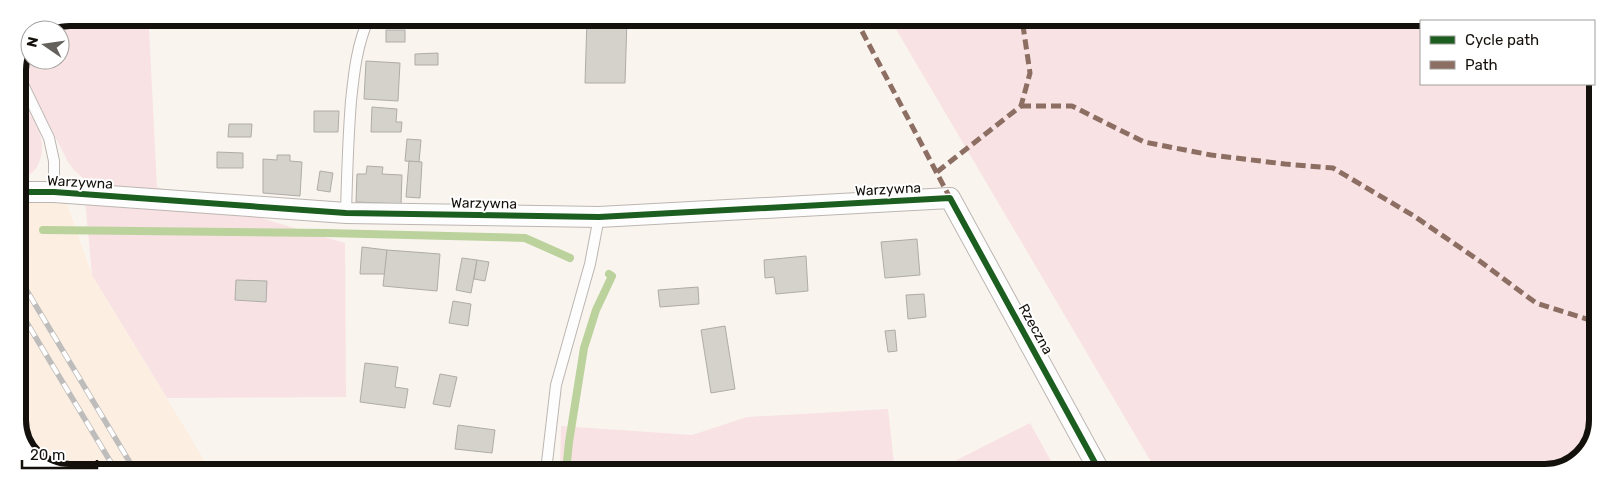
<svg xmlns="http://www.w3.org/2000/svg" width="1615" height="490" viewBox="0 0 1615 490" font-family="Rubik,sans-serif">
<style>
.built{fill:#fcefe2}
.green{fill:#f8e2e3}
.lines{fill:none;stroke-linecap:round;stroke-linejoin:round}
.stream{stroke:#bbd29c;stroke-width:8}
.building{fill:#d5d2cc;stroke:#afaca7}
.lane-casing{stroke:#bcb6b2;stroke-width:12}
.street-casing{stroke:#bcb6b2;stroke-width:22}
.lane{stroke:#fefdfd;stroke-width:10}
.street{stroke:#fefdfd;stroke-width:20}
.rail-casing{stroke:#bebdbc;stroke-width:5.5}
.rail{stroke:#fff;stroke-width:4;stroke-dasharray:11;stroke-linecap:butt}
.quiet{stroke:#8d6e63;stroke-width:5;stroke-dasharray:10 5;stroke-linecap:butt}
.cycleway-casing{stroke:#fff;stroke-width:9}
.cycleway{stroke:#1b5e20;stroke-width:6}
.labels{text-anchor:middle;stroke-width:4;stroke-linejoin:round;paint-order:stroke}
.street-label{font-size:14px;fill:#14100b;stroke:#fff}
.rim{fill:none;stroke:#14100b;stroke-width:6}
</style>
<rect width="100%" height="100%" fill="#faf4ef"/>
<!-- built -->
<polygon class="built" points="18,182 33,202 66,201 92,275 211,471 56,471 29,452 18,424"/>
<!-- green -->
<g class="green">
<polygon points="70,18 326,18 149,29 157,187 345,243 346,397 167,398 92,275 83,178 73,169 68,162 19,66 30,40 30,60 60,60 60,30 40,30"/>
<polygon points="890,19 1559,19 1562,21 1421,21 1421,84 1594,84 1594,58 1597,66 1596,434 1577,461 1545,472 1157,472"/>
<path d="M18 88C30 111 52 141 37 167 32 174 25 178 18 179Z"/>
<polygon points="888,409 895,472 560,471 561,426 692,435 747,417"/>
<polygon points="1030,423 1057,472 933,472"/>
</g>
<g class="lines">
<!-- stream -->
<g class="stream">
<polyline points="43,230 326,233 525,238 570,258"/>
<polyline points="18,231 22,231"/>
<polyline points="566,471 569,442 584,348 596,310 612,276 609,274"/>
</g>
</g>
<!-- building -->
<g class="building">
<polygon points="587,18 625,18 627,19 625,83 585,83"/>
<rect x="386" y="30" width="19" height="12"/>
<polygon points="438,53 438,65 415,65 415,54"/>
<polygon points="366,61 400,63 398,101 364,99"/>
<polygon points="372,107 397,109 396,122 402,122 401,132 371,132"/>
<polygon points="314,111 339,111 338,132 314,132"/>
<polygon points="229,124 252,124 251,137 228,137"/>
<polygon points="407,139 421,140 419,162 405,161"/>
<polygon points="217,152 243,153 243,168 217,168"/>
<polygon points="277,155 290,155 290,161 302,162 300,196 263,193 263,159 277,160"/>
<polygon points="409,161 422,162 420,198 406,197"/>
<polygon points="367,166 383,167 382,174 402,175 401,204 356,202 357,174 366,174"/>
<polygon points="320,171 333,173 330,192 317,190"/>
<polygon points="917,239 920,275 885,278 881,242"/>
<polygon points="362,247 387,250 385,274 360,274"/>
<polygon points="387,250 440,254 437,291 383,286"/>
<polygon points="806,256 808,291 776,294 774,277 765,278 764,260"/>
<polygon points="462,258 477,260 471,293 456,290"/>
<polygon points="477,260 489,262 485,281 474,279"/>
<polygon points="236,280 267,281 266,302 235,300"/>
<polygon points="698,287 699,304 660,307 658,290"/>
<polygon points="924,294 926,317 908,319 906,295"/>
<polygon points="453,301 471,304 468,326 449,323"/>
<polygon points="725,326 735,389 711,393 701,330"/>
<polygon points="895,330 897,351 888,352 885,331"/>
<polygon points="365,363 398,367 395,387 408,389 405,408 360,402"/>
<polygon points="440,374 457,377 450,407 433,404"/>
<polygon points="458,425 495,430 492,453 455,449"/>
<polygon points="309,468 357,468 357,471 310,471"/>
</g>
<g class="lines">
<!-- lane casing -->
<g class="lane-casing">
<g id="lane">
<polyline points="18,74 49,138 54,161 54,192"/>
<path d="M346 213C347 175 348 138 351 101 354 72 357 44 369 18"/>
<polyline points="546,471 556,385 590,264 599,217"/>
</g>
</g>
<!-- street casing -->
<g class="street-casing">
<polyline id="street" points="18,192 54,192 346,213 599,217 950,198 1100,472"/>
</g>
<!-- lane -->
<use href="#lane" class="lane"/>
<!-- street -->
<use href="#street" class="street"/>
<!-- rail casing -->
<g class="rail-casing">
<g id="rail">
<polyline points="18,276 135,471"/>
<polyline points="18,308 116,471"/>
</g>
</g>
<!-- rail -->
<use href="#rail" class="rail"/>
<!-- quiet -->
<g class="quiet">
<polyline points="855,18 950,198"/>
<polyline points="1021,106 1072,106 1144,142 1211,155 1285,164 1333,168 1414,216 1481,262 1536,303 1590,320 1596,314"/>
<polyline points="937,172 1021,106 1030,73 1022,19"/>
</g>
<!-- cycleway casing -->
<g class="cycleway-casing">
<polyline id="cycleway" points="18,192 54,192 346,213 599,217 950,198 1100,472"/>
</g>
<!-- cycleway -->
<use href="#cycleway" class="cycleway"/>
</g>
<g class="labels">
<!-- street labels -->
<g class="street-label">
<text transform="translate(80 182) rotate(3)" y="5">Warzywna</text>
<text transform="translate(888 189) rotate(-3)" y="5">Warzywna</text>
<text transform="translate(484 203) rotate(1)" y="5">Warzywna</text>
<text transform="translate(1036 329) rotate(61)" y="5">Rzeczna</text>
</g>
</g>
<!-- crop -->
<path d="M0 0H1615V490H0ZM70 26H1545A44 44 0 0 1 1589 70V420A44 44 0 0 1 1545 464H70A44 44 0 0 1 26 420V70A44 44 0 0 1 70 26Z" fill="#fff" fill-rule="evenodd"/>
<path class="rim" d="M70 26H1545A44 44 0 0 1 1589 70V420A44 44 0 0 1 1545 464H70A44 44 0 0 1 26 420V70A44 44 0 0 1 70 26Z"/>
<!-- legend -->
<rect x="1420" y="20" width="175" height="65" fill="#ffffff" stroke="#a19f9d"/>
<rect x="1430" y="36" width="25" height="8" fill="#1b5e20" stroke="#a19f9d"/>
<text x="1465" y="45" font-size="15" fill="#14100b">Cycle path</text>
<rect x="1430" y="61" width="25" height="8" fill="#8d6e63" stroke="#a19f9d"/>
<text x="1465" y="70" font-size="15" fill="#14100b">Path</text>
<!-- north arrow -->
<g transform="translate(45 45) rotate(283)"><circle r="24" fill="#ffffff" stroke="#a19f9d"/>
<path d="M0-4L9 19L0 12L-9 19Z" fill="#64605b"/>
<text y="-8" font-size="14" font-weight="bold" text-anchor="middle" fill="#14100b">N</text>
</g>
<!-- scale -->
<path d="M22 460v8h75v-8" fill="none" stroke="#14100b" stroke-width="2.5"/>
<text x="30" y="460" font-size="15" fill="#14100b" stroke="#ffffff" stroke-width="4" paint-order="stroke">20 m</text>
</svg>
